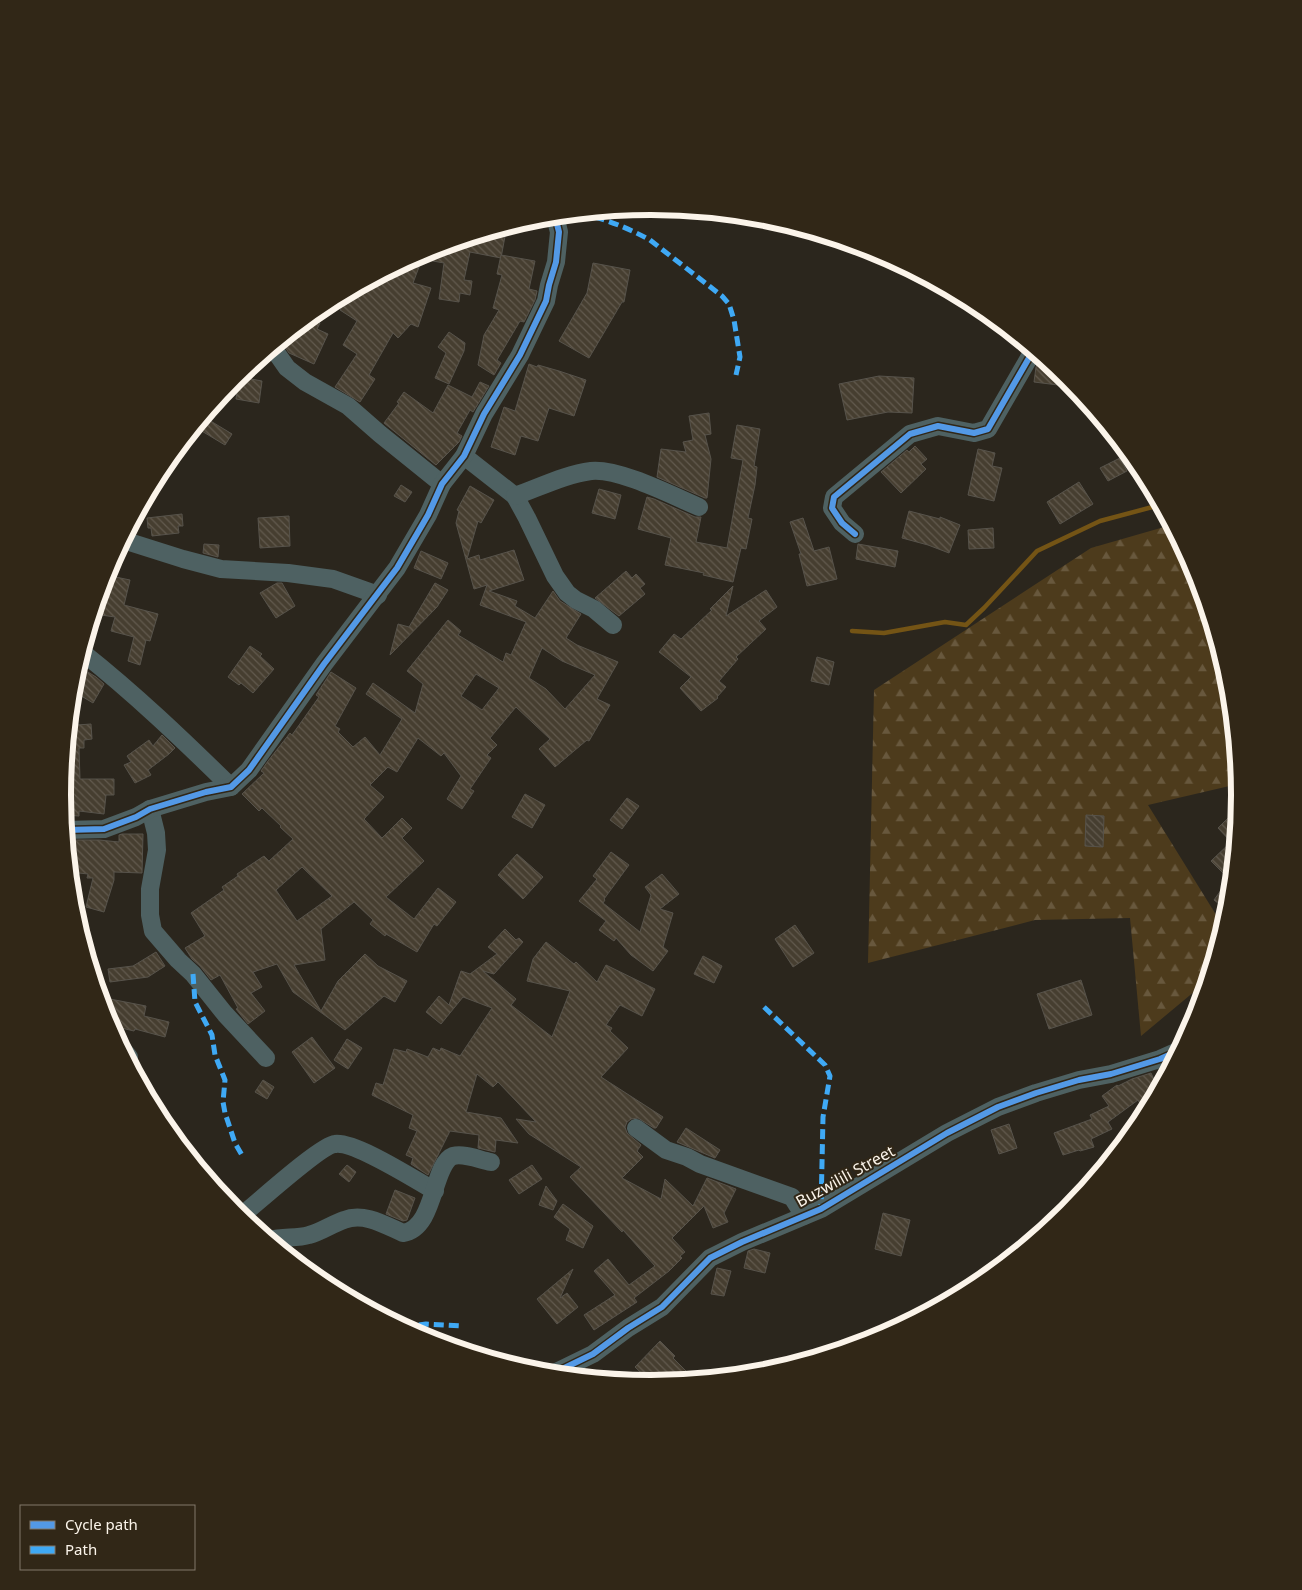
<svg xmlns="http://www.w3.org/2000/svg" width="1302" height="1590" viewBox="0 0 1302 1590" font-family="'Noto Sans',sans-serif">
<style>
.forest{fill:url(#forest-firs)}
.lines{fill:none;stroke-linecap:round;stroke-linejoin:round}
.stream{stroke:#745415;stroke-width:4.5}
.building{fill:url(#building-back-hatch);stroke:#57534b;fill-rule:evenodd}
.street{stroke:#4e6162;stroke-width:18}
.quiet{stroke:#3fa9f5;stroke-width:5;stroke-dasharray:10 5;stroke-linecap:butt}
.cycleway-casing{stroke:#312717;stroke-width:9}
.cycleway{stroke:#5399e6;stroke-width:6}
.labels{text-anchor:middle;stroke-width:4;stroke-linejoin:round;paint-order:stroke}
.street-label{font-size:16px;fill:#fbf4ea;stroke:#312717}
.rim{fill:none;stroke:#fbf4ea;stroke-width:6}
</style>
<defs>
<pattern id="forest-firs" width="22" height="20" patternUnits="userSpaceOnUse" patternTransform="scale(1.25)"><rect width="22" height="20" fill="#4d3b1c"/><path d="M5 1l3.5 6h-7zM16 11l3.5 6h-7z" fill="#68583d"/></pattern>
<pattern id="building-back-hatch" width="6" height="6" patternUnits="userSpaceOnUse" patternTransform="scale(1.25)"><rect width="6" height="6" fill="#463e30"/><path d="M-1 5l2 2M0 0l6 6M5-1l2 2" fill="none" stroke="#625a4e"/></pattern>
</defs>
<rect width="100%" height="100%" fill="#2b261d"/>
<!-- forest -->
<polygon class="forest" points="1171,525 1195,570 1228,680 1238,784 1148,805 1223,926 1207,981 1141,1036 1130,918 1035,920 868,963 874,690 1091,548"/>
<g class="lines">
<!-- stream -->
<polyline class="stream" points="852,631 884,633 945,622 966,625 984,608 1037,551 1100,521 1160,505"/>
</g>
<!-- building -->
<g class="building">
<polygon points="497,230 506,231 501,258 470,252 464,280 472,281 470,295 460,293 459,302 439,299 444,263 422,259 413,283 431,288 418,327 411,324 398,338 393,333 369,375 375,379 360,402 335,387 357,354 343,345 357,321 340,310 352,291 426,251"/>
<polygon points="501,255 535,261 529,289 537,291 535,300 524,322 520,321 497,360 501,363 494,375 478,365 484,335 499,310 493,308 502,275 497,274"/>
<polygon points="593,263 630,270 624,302 622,302 589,358 559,341 587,293"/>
<polygon points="309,318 320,323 317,329 328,334 314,364 289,353 281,341"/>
<polygon points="449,332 465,343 464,351 449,384 435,378 446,353 438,347"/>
<polygon points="1041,358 1067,379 1074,387 1034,382 1036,367"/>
<polygon points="253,364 251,379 262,381 259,403 236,399 237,391 226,390 235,378"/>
<polygon points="529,364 537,367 538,365 559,371 586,380 574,416 549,408 538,441 521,436 515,455 491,447 504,407 515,411"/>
<polygon points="879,376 914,378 912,413 888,412 847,420 839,384"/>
<polygon points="480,382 489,386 473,412 470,410 457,433 462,436 459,442 436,465 384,423 399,403 397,402 404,392 433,413 448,385 472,397"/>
<polygon points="709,413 711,434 705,435 711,459 707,498 705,498 657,477 661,449 686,452 683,442 693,440 689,416"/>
<polygon points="204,417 232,434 225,445 195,427"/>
<polygon points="737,425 760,429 754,466 757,467 755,485 748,518 752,519 746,549 741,548 733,582 703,575 704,573 665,565 671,538 638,529 647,497 654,499 695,517 701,517 696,542 727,548 743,460 731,458"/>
<polygon points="915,446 927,459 921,464 926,469 901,493 881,472 907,450 909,452"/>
<polygon points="978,449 995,453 992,466 1002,468 994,501 968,495"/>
<polygon points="1120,458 1127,471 1108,481 1100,468"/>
<polygon points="1079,482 1093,504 1060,524 1047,502"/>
<polygon points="401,485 412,492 405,502 394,496"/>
<path d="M470 486 494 500 481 523 478 521 467 559 479 555 480 560 514 550 524 580 489 591 517 601 515 606 535 618 553 591 560 601 581 614 566 638 577 645 618 662 597 699 610 705 589 741 587 740 555 767 539 749 550 739 516 707 490 738 497 745 487 755 491 758 470 789 474 791 462 809 447 799 461 776 444 753 441 756 418 738 397 772 388 767 370 785 384 797 364 819 382 838 402 818 412 828 402 838 424 861 386 897 414 919 438 888 456 902 437 926 434 924 417 952 386 934 385 936 370 924 373 920 354 902 321 929 325 960 294 965 321 1011 338 981 365 954 378 966 407 981 395 1002 384 996 345 1030 293 992 277 964 253 972 262 987 251 993 265 1011 248 1024 236 1009 238 1008 220 975 211 980 200 966 192 959 185 948 205 936 191 913 224 890 222 887 238 876 237 874 264 856 269 861 293 839 280 827 281 826 262 808 259 811 242 794 264 773 261 771 268 761 290 733 292 735 319 697 316 695 331 672 356 688 335 726 340 729 338 732 353 747 365 737 380 755 402 719 366 694 373 683 415 713 423 684 407 671 448 620 461 631 458 635 503 662 506 653 511 655 526 622 480 605 487 585 474 589 456 523 459 511 457 510ZM542 648 562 661 595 675 565 709 546 689 529 678ZM476 674 499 688 482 710 461 696ZM302 867 332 896 297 921 276 890Z"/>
<polygon points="599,489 621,495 615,519 592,513"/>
<polygon points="909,511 940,519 940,517 960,525 949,553 928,545 902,538"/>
<polygon points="182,514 183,526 178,526 179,533 152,536 151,528 148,528 147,518"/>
<polygon points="289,516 290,546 260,548 258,518"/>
<polygon points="803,518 814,551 829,547 837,579 807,586 799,554 801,554 790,522"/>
<polygon points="993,528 994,548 969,549 968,530"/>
<polygon points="204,544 219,545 218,557 203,553"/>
<polygon points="858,544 898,551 895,567 856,559"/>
<polygon points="421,551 448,563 441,579 414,568"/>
<polygon points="626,571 632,578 636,574 645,584 640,588 645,594 619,616 595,598"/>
<polygon points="106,575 130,580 124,605 158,614 150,641 146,640 140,665 128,661 134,637 111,631 115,617 94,614"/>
<polygon points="277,583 282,583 295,606 276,618 260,593"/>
<polygon points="435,583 448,590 437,607 390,655 398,624 409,627"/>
<polygon points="733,586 726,616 766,590 777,607 759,621 766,629 736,657 738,659 719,681 726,687 717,697 718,698 701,711 680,688 691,677 659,652 674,634 681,639 712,610 710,609"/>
<polygon points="250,646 262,654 260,656 274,669 253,693 241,683 239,685 228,677"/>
<polygon points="817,657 834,662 829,685 811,681"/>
<polygon points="78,666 96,677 104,684 93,703 73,691 74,680"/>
<polygon points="70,721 77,721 77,725 91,724 92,739 84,740 84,748 79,748 80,779 114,779 114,795 106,795 104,814 79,811 79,816 65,815 63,800 64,780"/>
<polygon points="162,735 175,748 169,754 148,770 151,775 135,783 124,765 131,762 127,756 149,740 153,746"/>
<polygon points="525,794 545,805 532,828 512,817"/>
<polygon points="627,798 639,806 622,829 610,820"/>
<polygon points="1238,808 1228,910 1228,911 1214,900 1229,879 1211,861 1231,842 1218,828"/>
<polygon points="1086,815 1104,816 1103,847 1085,846"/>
<polygon points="122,834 143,834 142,873 114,872 114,880 104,912 86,907 93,878 87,878 88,874 70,872 68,847 73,847 74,840 99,840 119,842 119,835"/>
<polygon points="611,852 629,865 604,899 605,900 603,903 640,932 651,895 645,887 662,874 679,894 660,909 673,913 663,947 668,951 653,971 631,955 616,938 614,941 599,930 606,921 579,901 597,879 593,876"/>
<polygon points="517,854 543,877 523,899 498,875"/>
<polygon points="795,925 814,953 793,967 775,939"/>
<polygon points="505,929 516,940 519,938 523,942 494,974 483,971 516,999 511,1005 552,1037 570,991 527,981 533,959 546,942 574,964 576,962 597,982 606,965 655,989 642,1016 620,1005 606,1025 612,1028 610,1031 628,1048 601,1077 663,1117 656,1128 654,1128 638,1118 631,1119 627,1122 625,1127 627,1133 641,1145 637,1151 643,1157 622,1178 661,1199 665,1179 693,1206 707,1178 736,1189 724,1213 728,1222 713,1228 704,1206 672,1238 685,1252 680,1256 682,1258 669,1271 634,1298 637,1302 594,1330 584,1315 615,1295 594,1271 608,1259 629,1285 655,1266 623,1230 622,1232 570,1177 581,1167 529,1134 516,1119 536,1122 498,1082 493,1087 477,1074 466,1112 501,1118 518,1143 496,1140 495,1152 478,1148 479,1135 450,1131 428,1175 411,1164 413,1158 406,1155 417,1131 409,1128 413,1115 372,1095 376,1083 383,1085 394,1049 406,1052 407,1049 428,1057 433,1048 440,1051 441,1048 460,1056 492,1008 463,997 441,1024 426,1012 439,996 449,1005 461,971 470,974 497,954 488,947"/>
<polygon points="156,952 165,966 148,977 110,982 108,969 133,966"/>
<polygon points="703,956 722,966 714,983 694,974"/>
<polygon points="1081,980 1092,1015 1049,1029 1037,994"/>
<polygon points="110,999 146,1006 144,1016 169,1022 165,1037 135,1029 134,1031 113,1026 116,1013 108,1011"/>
<polygon points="312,1037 335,1068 314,1083 292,1052"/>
<polygon points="347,1039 362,1048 348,1069 334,1060"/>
<polygon points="1151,1073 1158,1088 1145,1113 1138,1100 1108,1122 1112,1129 1091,1139 1094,1147 1080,1151 1079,1150 1063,1155 1054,1133 1092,1119 1090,1115 1109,1106 1102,1096 1117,1085 1118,1086 1132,1079"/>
<polygon points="263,1080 274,1087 267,1099 255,1092"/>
<polygon points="1009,1124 1017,1148 999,1154 991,1130"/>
<polygon points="686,1128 720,1150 715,1158 677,1142"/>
<polygon points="347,1165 356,1172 349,1182 339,1174"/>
<polygon points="532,1165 542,1179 519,1194 509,1180"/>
<polygon points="546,1186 557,1201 553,1210 539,1205"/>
<polygon points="395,1190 415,1198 407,1220 403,1221 386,1214"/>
<polygon points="563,1204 593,1226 583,1248 566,1240 570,1229 554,1217"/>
<polygon points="883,1213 910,1220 901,1256 875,1249"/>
<polygon points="754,1249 770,1253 765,1273 744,1268 748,1251"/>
<polygon points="717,1268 731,1271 724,1296 711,1294"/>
<polygon points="573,1269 560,1298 567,1293 578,1307 557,1324 537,1299"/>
<polygon points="660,1341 675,1356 673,1358 694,1379 652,1383 635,1367"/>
</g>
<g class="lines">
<!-- street -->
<g class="street">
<polyline points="273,348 287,368 305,382 348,406 380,434 442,484"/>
<polyline points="464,456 515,496 527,518 555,576 567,593 576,600 594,609 613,625"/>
<path d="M515 496C538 488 566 474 591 471 619 468 673 496 699 507"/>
<polyline points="855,534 842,523 832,508 834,497 910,434 938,426 974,433 988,429 1033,351"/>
<polyline points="123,540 183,559 221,569 288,573 333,579 378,595"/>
<path d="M82 652C135 694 183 740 231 787"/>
<polyline points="150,809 156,833 157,850 150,889 150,915 153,931 178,960 193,974 225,1014 266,1058"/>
<polyline points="66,830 104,829 136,817 150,809 206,792 231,787 249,770 324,664 397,568 428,515 442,484 464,456 484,414 520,355 546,301 549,285 556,262 559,232 555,216"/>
<polyline points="124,1051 129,1057 129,1060"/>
<polyline points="636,1128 666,1150 687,1157 700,1164 792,1197 804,1216"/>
<path d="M241 1216C256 1204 321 1145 335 1144 355 1141 415 1180 435 1191"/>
<path d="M270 1240C283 1236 296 1239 309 1235 321 1232 332 1224 344 1220 364 1212 385 1225 403 1233 436 1228 432 1164 453 1156 464 1153 480 1160 491 1162"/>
<polyline points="552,1374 593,1354 628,1328 662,1307 710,1258 742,1242 821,1209 947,1133 998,1107 1036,1093 1079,1080 1111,1074 1160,1059 1178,1051"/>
</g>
<!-- quiet -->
<g class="quiet">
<path d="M580 214C604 218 628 228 650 240L722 296 729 304 734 320 740 357 736 375"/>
<polyline points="193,974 195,1002 212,1035 215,1055 225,1080 223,1102 225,1113 235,1143 243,1157"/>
<polyline points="764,1007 825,1065 830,1076 823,1117 821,1209"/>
<polyline points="404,1327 426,1324 462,1326"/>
</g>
<!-- cycleway casing -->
<g class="cycleway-casing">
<g id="cycleway">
<polyline points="855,534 842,523 832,508 834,497 910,434 938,426 974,433 988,429 1033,351"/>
<polyline points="66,830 104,829 136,817 150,809 206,792 231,787 249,770 324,664 397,568 428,515 442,484 464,456 484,414 520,355 546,301 549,285 556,262 559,232 555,216"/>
<polyline points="552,1374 593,1354 628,1328 662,1307 710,1258 742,1242 821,1209 947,1133 998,1107 1036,1093 1079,1080 1111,1074 1160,1059 1178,1051"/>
</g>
</g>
<!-- cycleway -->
<use href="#cycleway" class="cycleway"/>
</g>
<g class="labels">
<!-- street labels -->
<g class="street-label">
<text transform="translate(845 1176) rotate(-29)" y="6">Buzwilili Street</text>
</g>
</g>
<!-- crop -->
<path d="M0 0H1302V1590H0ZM71 795a580 580 0 1 1 1160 0a580 580 0 1 1-1160 0Z" fill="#312717" fill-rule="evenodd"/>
<path class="rim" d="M71 795a580 580 0 1 1 1160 0a580 580 0 1 1-1160 0Z"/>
<!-- legend -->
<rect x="20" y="1505" width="175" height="65" fill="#312717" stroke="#82796b"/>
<rect x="30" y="1521" width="25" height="8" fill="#5399e6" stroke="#82796b"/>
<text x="65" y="1530" font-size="15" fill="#fbf4ea">Cycle path</text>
<rect x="30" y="1546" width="25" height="8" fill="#3fa9f5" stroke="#82796b"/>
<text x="65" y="1555" font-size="15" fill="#fbf4ea">Path</text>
</svg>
